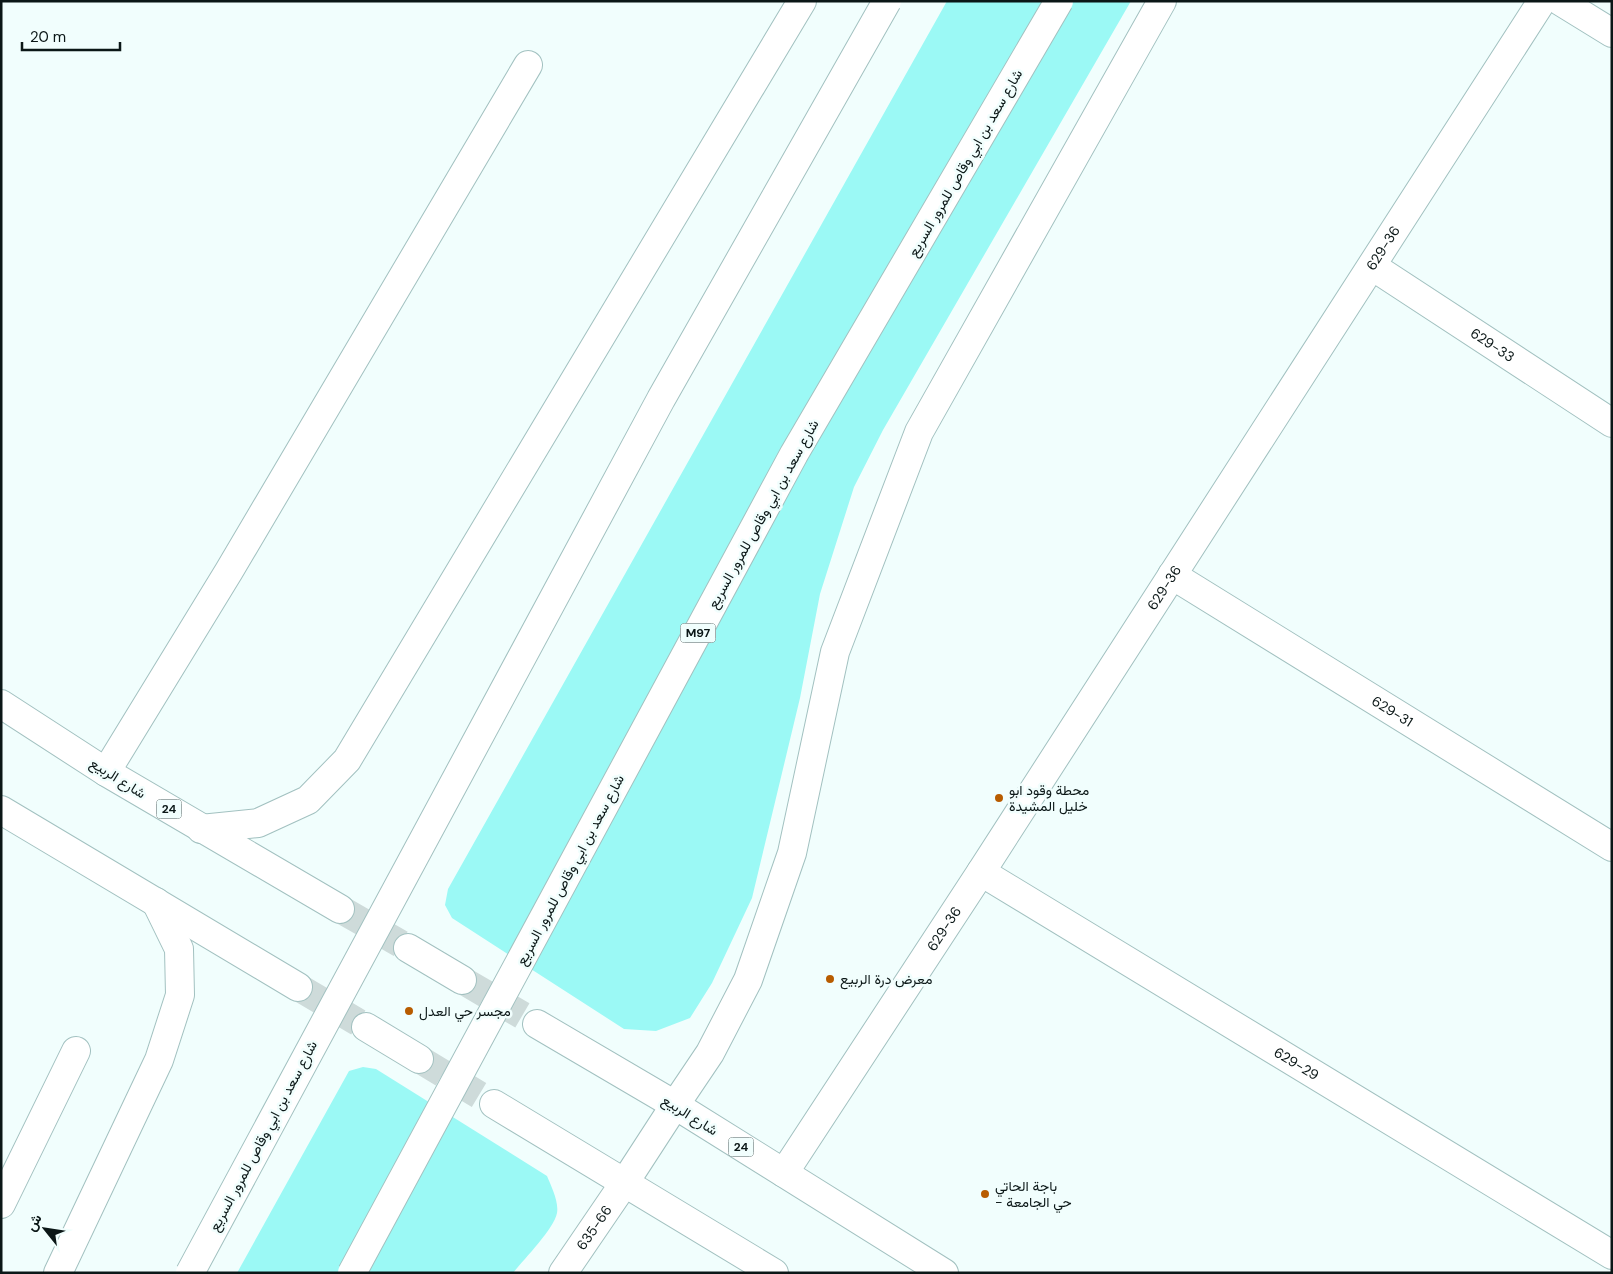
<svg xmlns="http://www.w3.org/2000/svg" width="1613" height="1274" viewBox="0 0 1613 1274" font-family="'DM Sans',Vazirmatn,sans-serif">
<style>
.green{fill:#9bf9f5}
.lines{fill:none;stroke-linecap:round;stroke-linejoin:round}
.primary-tunnel{stroke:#cedbda;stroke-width:28;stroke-dasharray:28 14;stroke-linecap:butt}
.street-casing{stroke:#a2c1c0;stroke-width:30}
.secondary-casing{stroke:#a2c1c0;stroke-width:30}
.primary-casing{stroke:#a2c1c0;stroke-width:30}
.highway-casing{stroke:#a2c1c0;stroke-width:30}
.street{stroke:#fff;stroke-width:28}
.secondary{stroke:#fff;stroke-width:28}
.primary{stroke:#fff;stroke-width:28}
.highway{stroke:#fff;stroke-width:28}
.highway-bridge-casing{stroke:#a2c1c0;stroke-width:30;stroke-linecap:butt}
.highway-bridge{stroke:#fff;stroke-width:28}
.poi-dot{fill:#b85c00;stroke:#f1fefd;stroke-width:2}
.labels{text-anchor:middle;stroke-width:5;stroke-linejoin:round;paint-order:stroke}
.shield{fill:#f1fefd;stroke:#505c5c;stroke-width:1}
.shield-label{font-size:12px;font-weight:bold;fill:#0b1717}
.street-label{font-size:14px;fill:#0b1717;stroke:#f1fefd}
.poi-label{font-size:14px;fill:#0b1717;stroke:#f1fefd;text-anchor:start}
</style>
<rect width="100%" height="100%" fill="#f1fefd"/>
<!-- green -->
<g class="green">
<polygon points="947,1 1131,1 883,430 854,487 820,594 800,698 752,898 712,983 690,1018 656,1031 624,1029 452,918 445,905 448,889"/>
<path d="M363 1067 376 1069 547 1176C551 1186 559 1201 557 1213 554 1229 524 1259 513 1273H237L349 1071Z"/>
</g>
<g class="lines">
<!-- primary-tunnel -->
<g class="primary-tunnel">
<polyline points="340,909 408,948"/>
<polyline points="462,980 537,1024"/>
<polyline points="298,987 366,1027"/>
<polyline points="419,1059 494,1104"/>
</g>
<!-- street casing -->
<g class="street-casing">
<g id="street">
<polyline points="1560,1 1612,33"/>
<path id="s1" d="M1372 266 1612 423"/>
<path id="s2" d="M1172 575 1612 847"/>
<polyline points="106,772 229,571 528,65"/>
<path id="s3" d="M981 872 1612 1255"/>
<path id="s4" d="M784 1173 981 872 1542 1"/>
<polyline points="1,1204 76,1051"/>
</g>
</g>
<!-- secondary casing -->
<g class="secondary-casing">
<g id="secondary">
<polyline points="201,829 258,823 308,800 347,760 802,1"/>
<polyline points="675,1105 710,1053 748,980 792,853 835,652 919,432 1162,1"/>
<path id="s5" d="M563 1273 625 1182"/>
</g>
</g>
<!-- primary casing -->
<g class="primary-casing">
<g id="primary">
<polyline points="1,704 106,772 340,909"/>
<polyline points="1,810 298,987"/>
<polyline points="408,948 462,980"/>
<polyline points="537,1024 675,1105 944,1273"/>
<polyline points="366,1027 419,1059"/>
<polyline points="494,1104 774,1273"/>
<polyline points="625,1182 675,1105"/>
</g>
</g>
<!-- highway casing -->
<g class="highway-casing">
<polyline id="highway" points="58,1273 159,1060 180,995 179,949 156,902"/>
</g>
<!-- street -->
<use href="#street" class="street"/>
<!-- secondary -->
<use href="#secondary" class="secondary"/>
<!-- primary -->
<use href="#primary" class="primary"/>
<!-- highway -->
<use href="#highway" class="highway"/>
<!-- highway-bridge casing -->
<g class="highway-bridge-casing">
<g id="highway-bridge">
<polyline points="190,1273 661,399 887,1"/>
<polyline points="352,1273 794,454 1059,1"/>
</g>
</g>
<!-- highway-bridge -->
<use href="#highway-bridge" class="highway-bridge"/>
</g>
<!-- markers -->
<g class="poi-dot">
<circle cx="999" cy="798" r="5"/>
<circle cx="830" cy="979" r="5"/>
<circle cx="409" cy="1011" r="5"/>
<circle cx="985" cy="1194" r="5"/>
</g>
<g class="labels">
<!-- shield labels -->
<g class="shield">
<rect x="680.5" y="623.5" width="35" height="19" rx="4"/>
<rect x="156.5" y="799.5" width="25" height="19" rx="4"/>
<rect x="728.5" y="1137.5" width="25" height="19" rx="4"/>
</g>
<g class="shield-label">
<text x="698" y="637">M97</text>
<text x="169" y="813">24</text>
<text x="741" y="1151">24</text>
</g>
<!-- street labels -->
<g class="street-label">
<text transform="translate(965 163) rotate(-60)" y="5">شارع سعد بن ابي وقاص للمرور السريع</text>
<text dy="5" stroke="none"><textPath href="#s4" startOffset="1102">629-36</textPath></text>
<text dy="5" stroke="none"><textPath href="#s1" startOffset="144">629-33</textPath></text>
<text transform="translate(763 514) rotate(-61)" y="5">شارع سعد بن ابي وقاص للمرور السريع</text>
<text dy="5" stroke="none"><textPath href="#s4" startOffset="698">629-36</textPath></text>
<text dy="5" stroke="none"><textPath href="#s2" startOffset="259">629-31</textPath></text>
<text transform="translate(118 778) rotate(32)" y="5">شارع الربيع</text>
<text transform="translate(570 870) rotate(-62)" y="5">شارع سعد بن ابي وقاص للمرور السريع</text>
<text dy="5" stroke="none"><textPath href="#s4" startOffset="292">629-36</textPath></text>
<text dy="5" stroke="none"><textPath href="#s3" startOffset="369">629-29</textPath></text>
<text transform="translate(690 1115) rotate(32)" y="5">شارع الربيع</text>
<text transform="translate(263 1136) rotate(-62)" y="5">شارع سعد بن ابي وقاص للمرور السريع</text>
<text dy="5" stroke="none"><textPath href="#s5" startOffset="55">635-66</textPath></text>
</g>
<!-- poi labels -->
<g class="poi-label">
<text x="1009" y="795">محطة وقود ابو<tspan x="1009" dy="16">خليل المشيدة</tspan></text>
<text x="840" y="984">معرض درة الربيع</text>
<text x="419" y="1016">مجسر حي العدل</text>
<text x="995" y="1191">باجة الحاتي<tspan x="995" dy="16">- حي الجامعة</tspan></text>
</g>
</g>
<!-- border -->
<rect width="1613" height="1274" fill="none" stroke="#0b1717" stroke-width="5"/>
<!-- north arrow -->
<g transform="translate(45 1229) rotate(300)" stroke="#f1fefd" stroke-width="4" paint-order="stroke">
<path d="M0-4L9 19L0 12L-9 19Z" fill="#0b1717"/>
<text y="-8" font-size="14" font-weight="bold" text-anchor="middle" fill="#0b1717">ش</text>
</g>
<!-- scale -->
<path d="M22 42v8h98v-8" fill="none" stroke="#0b1717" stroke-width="2.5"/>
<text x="30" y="42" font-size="15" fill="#0b1717" stroke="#f1fefd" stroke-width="4" paint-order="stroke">20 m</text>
</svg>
